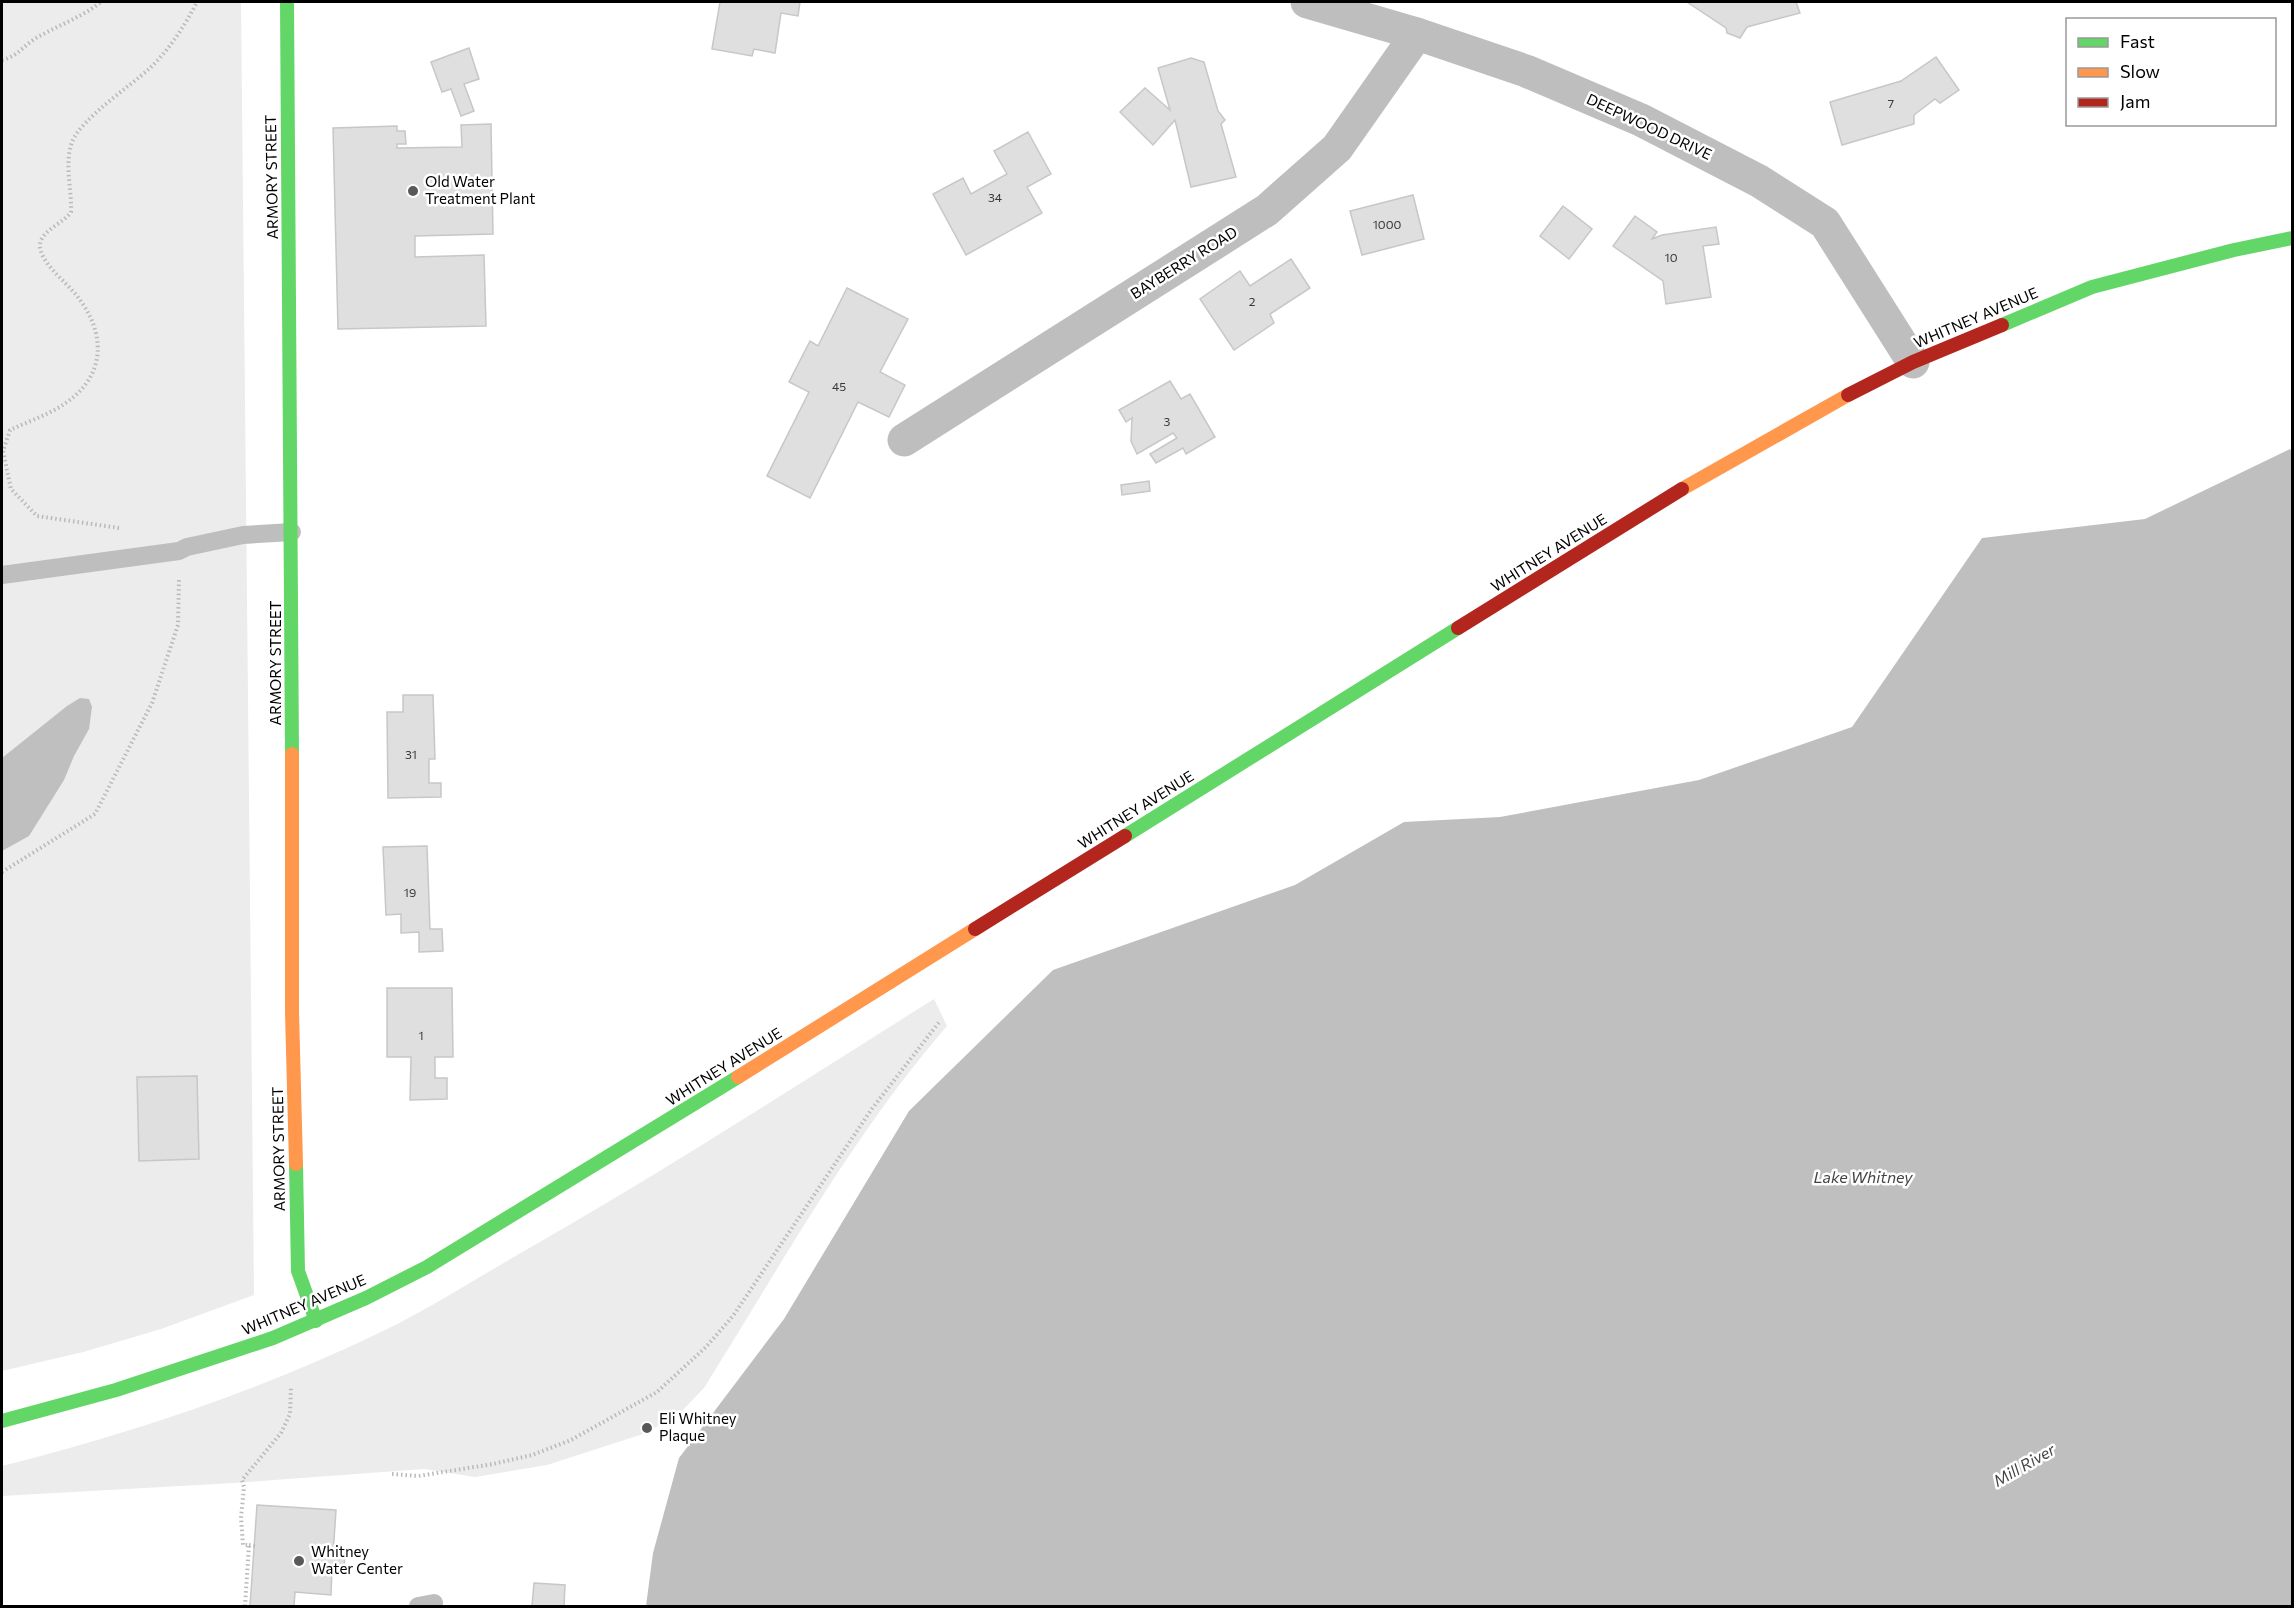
<svg xmlns="http://www.w3.org/2000/svg" width="2294" height="1608" viewBox="0 0 2294 1608" font-family="Commissioner,sans-serif">
<style>
.green{fill:#ececec}
.water{fill:#bfbfbf}
.building{fill:#dfdfdf;stroke:#c7c7c7;stroke-width:1.5}
.lines{fill:none;stroke-linecap:round;stroke-linejoin:round}
.path{stroke:#b9b9b9;stroke-width:4;stroke-dasharray:1.5 3;stroke-linecap:butt}
.lane{stroke:#bebebe;stroke-width:18}
.street{stroke:#bebebe;stroke-width:33}
.fast{stroke:#63d668;stroke-width:14}
.slow{stroke:#ff974d;stroke-width:14}
.jam{stroke:#b3261e;stroke-width:14}
.poi-dot{fill:#595959;stroke:#fff;stroke-width:2}
.labels{text-anchor:middle;stroke-width:5;stroke-linejoin:round;paint-order:stroke}
.number-label{font-size:12px;fill:#383838}
.street-label{font-size:15px;fill:#000;stroke:#fff}
.poi-label{font-size:15px;fill:#000;stroke:#fff;text-anchor:start}
.water-label{font-size:16px;font-style:italic;fill:#444;stroke:#fff}
</style>
<rect width="100%" height="100%" fill="#fff"/>
<!-- green -->
<g class="green">
<polygon points="2,2 241,2 254,1295 161,1329 83,1352 2,1371"/>
<path d="M934 999 947 1026C852 1136 781 1265 704 1388L678 1415 643 1434 547 1465 475 1477 424 1469 234 1483 2 1496V1466C132 1433 262 1390 383 1331 427 1310 469 1283 512 1258 655 1177 794 1087 934 999Z"/>
</g>
<!-- water -->
<g class="water">
<polygon points="2290,449 2292,451 2292,1606 646,1606 653,1553 679,1458 784,1319 909,1111 1053,970 1295,885 1404,822 1500,817 1699,780 1852,727 1982,538 2145,519"/>
<polygon points="80,698 89,699 92,707 89,729 74,756 64,780 29,836 2,851 2,758 67,706"/>
</g>
<!-- building -->
<g class="building">
<polygon points="720,2 800,2 798,16 781,13 775,53 754,49 752,56 712,49"/>
<polygon points="1687,2 1796,2 1800,13 1747,27 1740,38 1727,33 1726,28"/>
<polygon points="469,48 479,79 464,84 474,111 461,116 451,89 442,92 431,62"/>
<polygon points="1936,57 1959,90 1940,103 1935,99 1914,115 1914,124 1842,145 1830,102 1901,81"/>
<polygon points="1191,58 1204,62 1218,111 1225,120 1221,124 1236,177 1191,187 1175,120 1153,145 1120,112 1145,88 1170,110 1158,68"/>
<polygon points="491,124 493,234 415,236 415,257 484,255 486,326 338,329 333,128 397,126 397,131 405,131 406,144 397,144 397,148 462,147 461,125"/>
<polygon points="1028,132 1051,174 1027,187 1042,213 966,255 933,194 963,178 971,194 1007,174 994,151"/>
<polygon points="1413,195 1424,239 1362,255 1350,211"/>
<polygon points="1563,206 1592,229 1569,259 1540,236"/>
<polygon points="1635,216 1657,232 1652,239 1662,235 1716,227 1719,244 1703,246 1711,297 1666,304 1663,281 1613,246"/>
<polygon points="1291,259 1310,288 1270,314 1274,323 1234,350 1200,299 1240,271 1250,286"/>
<polygon points="847,288 908,319 880,372 905,385 889,417 858,402 810,498 767,476 809,392 789,382 810,341 818,346"/>
<polygon points="1170,381 1181,399 1190,394 1215,437 1186,454 1183,448 1156,463 1150,454 1177,438 1173,433 1137,454 1131,441 1132,418 1126,422 1119,410"/>
<polygon points="1149,481 1150,491 1122,495 1121,485"/>
<polygon points="403,695 433,695 435,759 429,759 429,783 441,783 441,797 388,798 387,712 403,712"/>
<polygon points="427,846 430,929 442,929 443,951 419,952 419,932 401,933 401,914 386,915 383,847"/>
<polygon points="387,988 452,988 453,1057 435,1057 435,1078 447,1078 447,1099 410,1100 411,1057 387,1057"/>
<polygon points="197,1076 199,1159 139,1161 137,1077"/>
<polygon points="257,1505 336,1510 333,1555 345,1555 344,1567 332,1566 331,1595 295,1592 294,1606 250,1606"/>
<polygon points="534,1583 565,1585 564,1606 532,1606"/>
</g>
<g class="lines">
<!-- path -->
<g class="path">
<path d="M2 60C17 57 25 44 38 37 59 25 82 17 101 2"/>
<path d="M119 528 37 516 11 489 3 451 10 430C29 421 51 414 67 402 111 371 104 324 70 288 60 277 39 260 40 244 42 230 64 223 71 212 72 189 64 164 72 142 81 119 129 87 149 69 169 50 184 27 197 2"/>
<polyline points="2,872 95,814 152,703 178,625 179,580"/>
<polyline points="392,1474 418,1476 493,1464 532,1455 571,1440 657,1392 706,1347 733,1316 871,1110 940,1021"/>
<polyline points="249,1545 255,1546"/>
<polyline points="245,1606 249,1545 243,1545 241,1518 244,1487 242,1480 281,1433 290,1414 291,1386"/>
</g>
<!-- lane -->
<g class="lane">
<polyline points="2,575 179,551 187,547 243,535 292,532"/>
<polyline points="418,1606 434,1603"/>
</g>
<!-- street -->
<g class="street">
<polyline points="1307,2 1417,34 1526,71 1641,120 1759,181 1825,223 1913,362"/>
<polyline points="904,440 1267,210 1337,148 1417,34"/>
</g>
<!-- fast -->
<g class="fast">
<polyline points="287,2 292,754"/>
<polyline points="2002,325 2092,287 2234,250 2292,238"/>
<polyline points="1125,836 1458,628"/>
<polyline points="296,1164 298,1271 316,1321"/>
<polyline points="2,1421 116,1390 273,1338 366,1298 427,1267 738,1077"/>
</g>
<!-- slow -->
<g class="slow">
<polyline points="1682,489 1848,395"/>
<polyline points="292,754 292,1012 296,1164"/>
<polyline points="738,1077 975,929"/>
</g>
<!-- jam -->
<g class="jam">
<polyline points="1848,395 1913,362 2002,325"/>
<polyline points="1458,628 1682,489"/>
<polyline points="975,929 1125,836"/>
</g>
</g>
<!-- markers -->
<g class="poi-dot">
<circle cx="413" cy="191" r="6"/>
<circle cx="647" cy="1428" r="6"/>
<circle cx="299" cy="1561" r="6"/>
</g>
<g class="labels">
<!-- number labels -->
<g class="number-label">
<text x="1891" y="108">7</text>
<text x="995" y="202">34</text>
<text x="1387" y="229">1000</text>
<text x="1671" y="262">10</text>
<text x="1252" y="306">2</text>
<text x="839" y="391">45</text>
<text x="1167" y="426">3</text>
<text x="411" y="759">31</text>
<text x="410" y="897">19</text>
<text x="421" y="1040">1</text>
</g>
<!-- street labels -->
<g class="street-label">
<text transform="translate(1649 127) rotate(25)" y="5">DEEPWOOD DRIVE</text>
<text transform="translate(272 177) rotate(-91)" y="5">ARMORY STREET</text>
<text transform="translate(1184 263) rotate(-32)" y="5">BAYBERRY ROAD</text>
<text transform="translate(1976 318) rotate(-23)" y="5">WHITNEY AVENUE</text>
<text transform="translate(1549 553) rotate(-32)" y="5">WHITNEY AVENUE</text>
<text transform="translate(276 663) rotate(-90)" y="5">ARMORY STREET</text>
<text transform="translate(1136 810) rotate(-32)" y="5">WHITNEY AVENUE</text>
<text transform="translate(724 1067) rotate(-32)" y="5">WHITNEY AVENUE</text>
<text transform="translate(279 1149) rotate(-91)" y="5">ARMORY STREET</text>
<text transform="translate(304 1305) rotate(-23)" y="5">WHITNEY AVENUE</text>
</g>
<!-- poi labels -->
<g class="poi-label">
<text x="425" y="187">Old Water<tspan x="425" dy="17">Treatment Plant</tspan></text>
<text x="659" y="1424">Eli Whitney<tspan x="659" dy="17">Plaque</tspan></text>
<text x="311" y="1557">Whitney<tspan x="311" dy="17">Water Center</tspan></text>
</g>
<!-- water labels -->
<g class="water-label">
<text x="1863" y="1183">Lake Whitney</text>
<text transform="translate(2024 1465) rotate(-30)" y="6">Mill River</text>
</g>
</g>
<!-- border -->
<rect width="2294" height="1608" fill="none" stroke="#000000" stroke-width="6"/>
<!-- legend -->
<rect x="2066" y="18" width="210" height="108" fill="#ffffff" stroke="#999999" stroke-width="1.5"/>
<rect x="2078" y="38" width="30" height="9" fill="#63d668" stroke="#999999" stroke-width="1.5"/>
<text x="2120" y="48" font-size="18" fill="#000000">Fast</text>
<rect x="2078" y="68" width="30" height="9" fill="#ff974d" stroke="#999999" stroke-width="1.5"/>
<text x="2120" y="78" font-size="18" fill="#000000">Slow</text>
<rect x="2078" y="98" width="30" height="9" fill="#b3261e" stroke="#999999" stroke-width="1.5"/>
<text x="2120" y="108" font-size="18" fill="#000000">Jam</text>
</svg>
